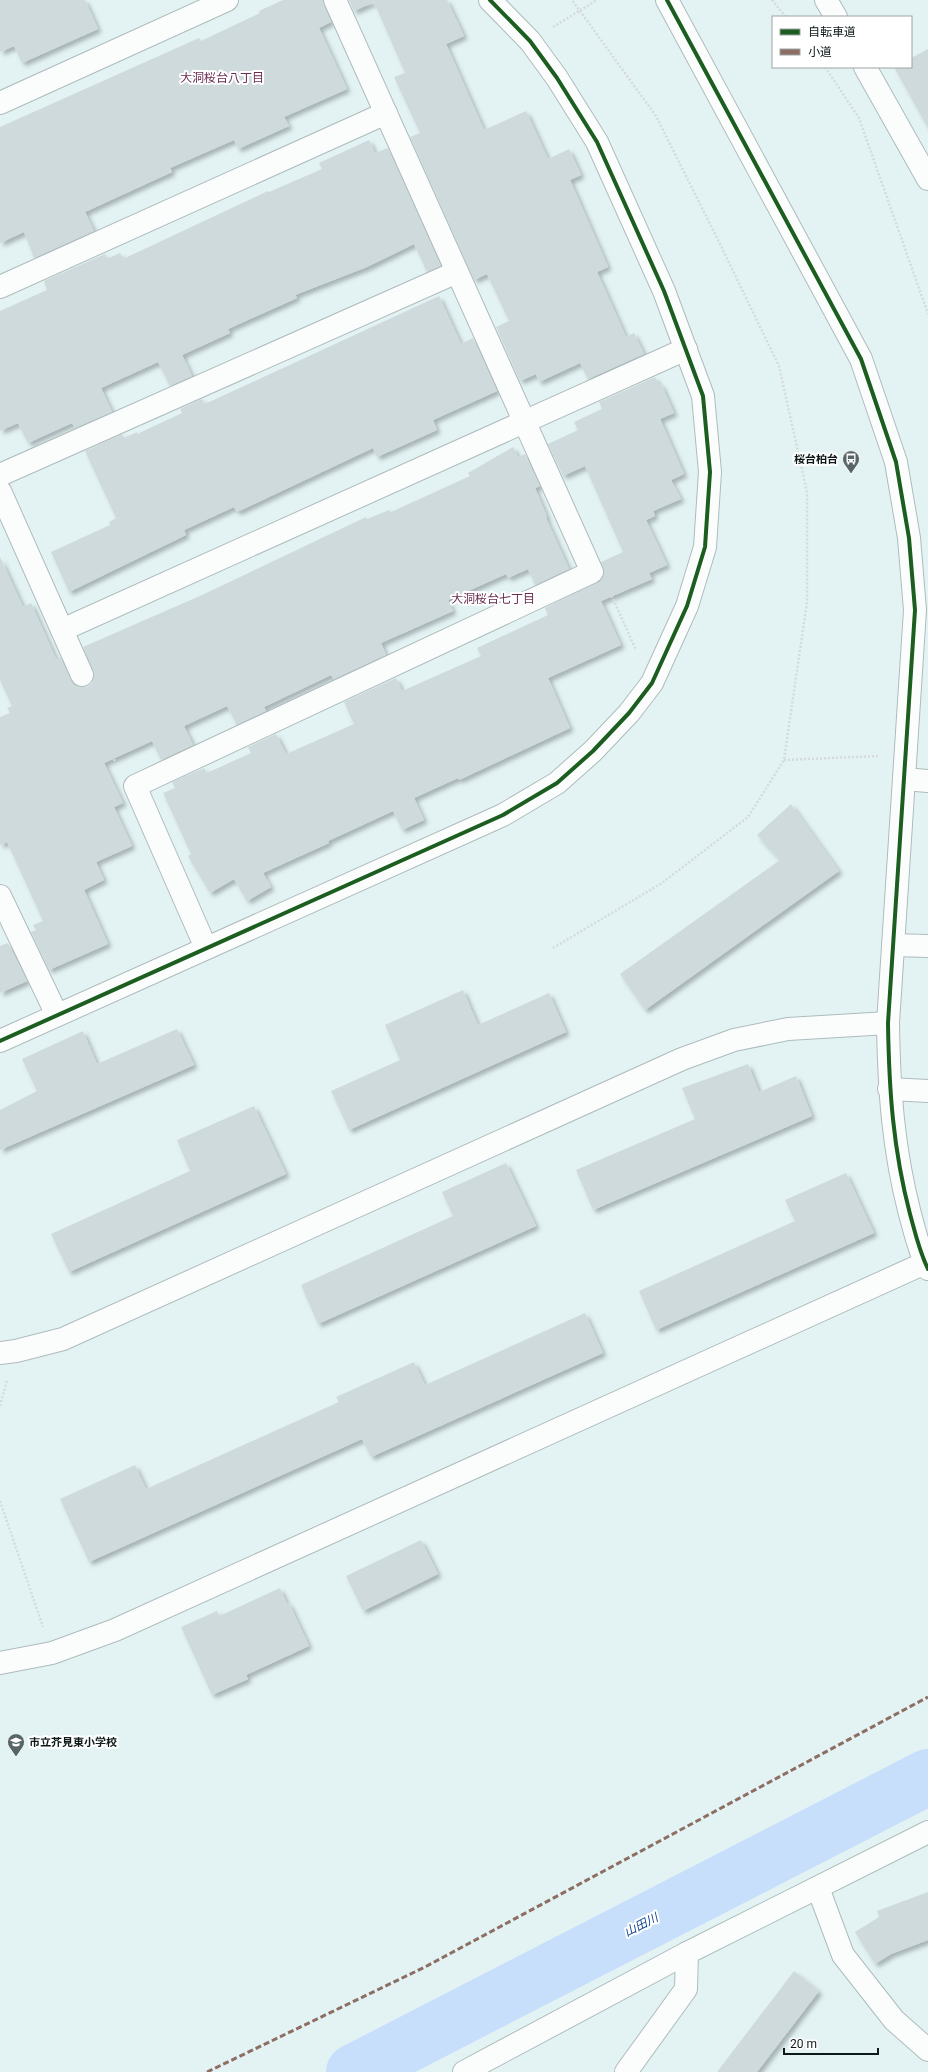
<svg xmlns="http://www.w3.org/2000/svg" width="928" height="2072" viewBox="0 0 928 2072" font-family="Roboto,'Noto Sans JP',sans-serif">
<style>
.lines{fill:none;stroke-linecap:round;stroke-linejoin:round}
.river{stroke:#c8dffc;stroke-width:56}
.building{fill:#cfdadd;filter:url(#shadow)}
.street-casing{stroke:#aebbbc;stroke-width:24}
.secondary-casing{stroke:#aebbbc;stroke-width:24}
.path{stroke:#d5dada;stroke-width:2.5;stroke-dasharray:2 2;stroke-linecap:butt}
.street{stroke:#fbfdfd;stroke-width:22}
.secondary{stroke:#fbfdfd;stroke-width:22}
.quiet{stroke:#8d6e63;stroke-width:3;stroke-dasharray:6 3;stroke-linecap:butt}
.cycleway-casing{stroke:#fff;stroke-width:6}
.cycleway{stroke:#1b5e20;stroke-width:4}
.labels{text-anchor:middle;stroke-width:4;stroke-linejoin:round;paint-order:stroke}
.poi-label{font-size:11px;font-weight:bold;fill:#0d1819;stroke:#fff;text-anchor:end}
.neighbourhood-label{font-size:12px;fill:#6b2e53;stroke:#fff}
.water-label{font-size:12px;font-style:italic;fill:#13458f;stroke:#fff}
</style>
<defs>
<filter id="shadow"><feDropShadow dx="3.5" dy="3.5" stdDeviation="2" flood-color="#0004"/></filter>
</defs>
<rect width="100%" height="100%" fill="#e3f3f4"/>
<g class="lines">
<!-- river -->
<polyline class="river" points="354,2072 928,1777"/>
</g>
<!-- building -->
<g class="building">
<polygon points="0,0 85,0 98,29 22,63 14,46 0,52"/>
<polygon points="283,0 323,0 331,22 319,28 347,89 284,117 289,126 238,149 234,140 170,168 172,172 85,212 94,231 34,258 24,232 0,243 0,127 199,38 201,41 260,13 259,11"/>
<polygon points="349,0 447,0 464,36 446,44 484,130 526,111 548,159 569,149 581,175 570,180 608,267 597,272 626,337 634,333 644,354 588,379 580,363 539,382 536,374 520,381 496,327 509,321 487,274 474,280 410,137 420,133 394,77 405,73 374,2 354,11"/>
<polygon points="928,49 928,128 894,67 911,67 911,58"/>
<polygon points="369,140 375,153 388,148 441,266 427,272 414,244 367,267 295,295 297,298 228,329 230,333 182,355 192,376 170,386 158,362 101,388 112,412 75,428 72,423 28,443 18,423 0,431 0,311 47,290 44,281 105,254 107,259 120,253 123,259 268,191 269,192 322,169 319,163"/>
<polygon points="439,296 461,344 473,338 497,391 433,420 437,430 377,457 373,448 237,512 234,507 184,530 186,535 69,592 51,552 110,525 109,522 116,518 85,451 122,434 124,438 137,432 137,434 182,413 180,409 202,399 205,404"/>
<polygon points="655,377 659,385 661,384 674,413 660,419 684,474 671,480 681,499 653,511 655,516 646,520 667,565 649,573 652,579 601,601 621,645 548,678 570,728 459,780 458,778 414,798 424,820 402,830 393,811 328,841 329,843 263,873 271,887 247,901 234,879 210,893 188,856 191,854 163,793 175,788 172,782 204,768 207,773 251,753 248,747 276,734 286,754 354,724 344,702 396,678 402,691 481,656 477,648 548,615 545,608 602,579 604,573 601,562 623,552 585,466 563,476 548,444 578,430 574,422 602,409 599,402"/>
<polygon points="513,447 518,457 525,454 540,486 535,488 547,517 546,518 569,569 535,585 528,569 508,578 506,574 448,600 453,611 381,643 386,655 334,679 331,675 264,707 266,711 237,725 227,706 184,726 193,745 161,760 152,741 104,763 123,803 114,807 132,846 96,862 104,880 84,890 108,944 49,970 31,932 36,930 33,925 43,921 7,842 0,845 0,717 10,713 7,708 12,706 0,680 0,557 23,607 31,603 56,659 60,657 74,685 80,687 87,687 92,683 94,676 83,647 202,595 366,517 367,519 389,510 391,512 470,476 468,473"/>
<polygon points="791,804 839,871 645,1010 620,974 780,860 757,835"/>
<polygon points="8,943 27,981 0,993 0,946"/>
<polygon points="463,990 478,1025 549,993 566,1032 349,1130 331,1091 400,1060 385,1025"/>
<polygon points="177,1029 194,1065 0,1150 0,1110 37,1091 22,1059 83,1031 97,1064"/>
<polygon points="748,1064 759,1092 796,1076 812,1116 593,1210 576,1170 695,1119 682,1088"/>
<polygon points="254,1106 286,1174 69,1272 51,1234 190,1171 177,1140"/>
<polygon points="506,1163 536,1226 318,1324 301,1285 453,1216 442,1192"/>
<polygon points="846,1173 874,1233 656,1330 639,1291 795,1221 785,1200"/>
<polygon points="585,1313 603,1353 371,1457 362,1439 89,1562 60,1499 135,1465 146,1489 339,1402 336,1397 414,1362 425,1385"/>
<polygon points="421,1540 438,1574 363,1611 346,1576"/>
<polygon points="280,1588 287,1604 289,1603 309,1646 246,1675 248,1679 212,1695 181,1627 217,1611 219,1616"/>
<polygon points="928,1892 928,1940 891,1954 875,1964 855,1932 879,1917 877,1911"/>
<polygon points="794,1971 819,1991 757,2072 717,2072"/>
</g>
<g class="lines">
<!-- street casing -->
<g class="street-casing">
<g id="street">
<polyline points="826,0 836,17"/>
<polyline points="865,67 928,179"/>
<polyline points="0,103 227,0"/>
<polyline points="0,287 386,113"/>
<polyline points="0,475 457,272"/>
<polyline points="0,491 82,675"/>
<polyline points="62,630 686,349"/>
<polyline points="904,779 928,781"/>
<polyline points="0,896 57,1015"/>
<polyline points="893,945 928,946"/>
<polyline points="206,948 135,786 592,572 335,0"/>
<polyline points="0,1041 503,815 557,783 593,751 629,713 652,683 687,606 705,547 710,472 703,396 664,291 597,142 557,78 530,41 490,0"/>
<polyline points="889,1089 928,1091"/>
<polyline points="0,1353 16,1351 63,1339 682,1059 734,1040 788,1029 888,1023"/>
<polyline points="0,1663 52,1653 115,1630 925,1263"/>
<polyline points="818,1888 843,1955 894,2020 928,2050"/>
<polyline points="626,2072 686,1989 687,1953"/>
</g>
</g>
<!-- secondary casing -->
<g class="secondary-casing">
<g id="secondary">
<path d="M667 0 861 359 896 462 909 538 915 610 888 1023C889 1090 893 1149 910 1214 915 1232 919 1251 928 1269"/>
<polyline points="464,2072 687,1953 928,1832"/>
</g>
</g>
<!-- path -->
<g class="path">
<polyline points="772,0 786,17"/>
<polyline points="553,27 597,0"/>
<polyline points="825,67 859,118 928,314"/>
<polyline points="610,592 636,650"/>
<polyline points="87,701 117,766"/>
<polyline points="784,760 878,756"/>
<polyline points="553,948 662,883 748,817 784,760 807,602 807,492 779,366 719,242 656,116 572,0"/>
<polyline points="0,1406 7,1380"/>
<polyline points="0,1501 43,1627"/>
</g>
<!-- street -->
<use href="#street" class="street"/>
<!-- secondary -->
<use href="#secondary" class="secondary"/>
<!-- quiet -->
<polyline class="quiet" points="207,2072 425,1967 928,1697"/>
<!-- cycleway casing -->
<g class="cycleway-casing">
<g id="cycleway">
<path d="M667 0 861 359 896 462 909 538 915 610 888 1023C889 1090 893 1149 910 1214 915 1232 919 1251 928 1269"/>
<polyline points="0,1041 503,815 557,783 593,751 629,713 652,683 687,606 705,547 710,472 703,396 664,291 597,142 557,78 530,41 490,0"/>
</g>
</g>
<!-- cycleway -->
<use href="#cycleway" class="cycleway"/>
</g>
<!-- icons -->
<defs>
<g id="bus-pin" transform="scale(0.9)"><path d="M0 17L-7.5 6A9.5 9.5 0 1 1 7.5 6Z" fill="#586566" stroke="#fff"/><path d="M-5-6H5V4H4V6H2V4H-2V6H-4V4H-5ZM-3.5-4V0h7V-4ZM-3.5 1.2v1.5H-2V1.2ZM2 1.2v1.5H3.5V1.2Z" fill="#fff"/></g>
<g id="school-pin" transform="scale(0.9)"><path d="M0 17L-7.5 6A9.5 9.5 0 1 1 7.5 6Z" fill="#586566" stroke="#fff"/><path d="M0-5L7-2L0 1L-7-2ZM-4 1L0 2.5L4 1V4Q0 6-4 4Z" fill="#fff"/></g>
</defs>
<g fill-rule="evenodd">
<use href="#bus-pin" x="851" y="459"/>
<use href="#school-pin" x="16" y="1742"/>
</g>
<g class="labels">
<!-- poi labels -->
<g class="poi-label">
<text x="838" y="463">桜台柏台</text>
<text x="29" y="1746" text-anchor="start">市立芥見東小学校</text>
</g>
<!-- neighbourhood labels -->
<g class="neighbourhood-label">
<text x="222" y="82">大洞桜台八丁目</text>
<text x="493" y="603">大洞桜台七丁目</text>
</g>
<!-- water labels -->
<g class="water-label">
<text transform="translate(641 1925) rotate(-27)" y="4">山田川</text>
</g>
</g>
<!-- legend -->
<rect x="772" y="16" width="140" height="52" fill="#ffffff" stroke="#9ea3a3"/>
<rect x="780" y="29" width="20" height="6" fill="#1b5e20" stroke="#9ea3a3"/>
<text x="808" y="36" font-size="12" fill="#0d1819">自転車道</text>
<rect x="780" y="49" width="20" height="6" fill="#8d6e63" stroke="#9ea3a3"/>
<text x="808" y="56" font-size="12" fill="#0d1819">小道</text>
<!-- scale -->
<path d="M784 2048v6h94v-6" fill="none" stroke="#0d1819" stroke-width="2"/>
<text x="790" y="2048" font-size="12" fill="#0d1819" stroke="#ffffff" stroke-width="3" paint-order="stroke">20 m</text>
</svg>
